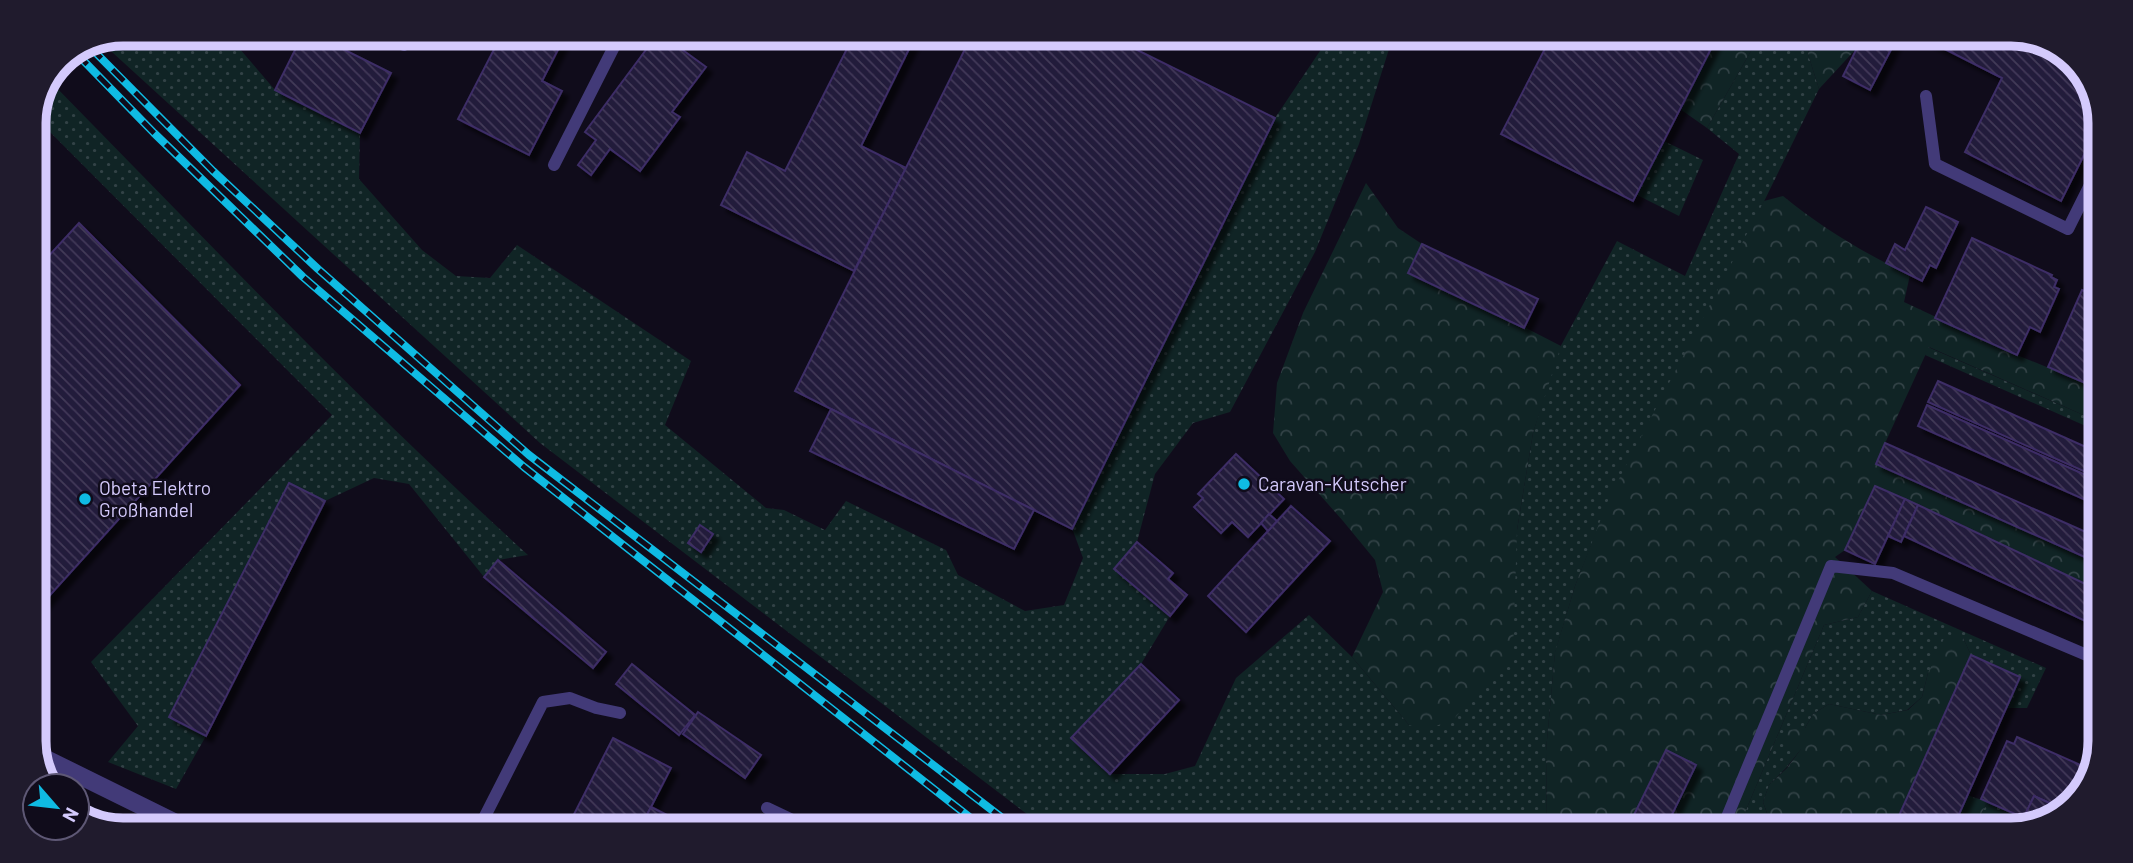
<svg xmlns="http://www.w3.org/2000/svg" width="2133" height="863" viewBox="0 0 2133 863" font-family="Barlow,sans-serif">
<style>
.grass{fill:url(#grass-dots)}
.forest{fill:url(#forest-crowns)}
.building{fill:url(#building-back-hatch);stroke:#3d2d66;stroke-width:2;filter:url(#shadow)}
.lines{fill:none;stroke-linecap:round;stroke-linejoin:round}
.service{stroke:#423a78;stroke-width:12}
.minor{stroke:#423a78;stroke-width:18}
.rail-casing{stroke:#0fbbe3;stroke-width:8}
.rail{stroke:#100c1b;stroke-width:5;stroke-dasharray:16;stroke-linecap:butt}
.poi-dot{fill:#0fbbe3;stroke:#100c1b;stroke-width:2.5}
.labels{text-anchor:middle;stroke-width:5;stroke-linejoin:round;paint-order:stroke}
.poi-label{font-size:19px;fill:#d4cafc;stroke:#100c1b;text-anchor:start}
.rim{fill:none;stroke:#d4cafc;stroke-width:9}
</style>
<defs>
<pattern id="grass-dots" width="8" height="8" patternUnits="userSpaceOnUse" patternTransform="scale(1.75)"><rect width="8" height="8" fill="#102425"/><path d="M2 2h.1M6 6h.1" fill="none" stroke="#324246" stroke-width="1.8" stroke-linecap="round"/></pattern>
<pattern id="forest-crowns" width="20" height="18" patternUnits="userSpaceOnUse" patternTransform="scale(1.75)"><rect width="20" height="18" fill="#102425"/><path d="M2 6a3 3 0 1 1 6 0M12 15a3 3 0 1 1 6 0" fill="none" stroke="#324246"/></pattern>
<pattern id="building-back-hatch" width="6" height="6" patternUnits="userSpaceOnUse" patternTransform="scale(1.75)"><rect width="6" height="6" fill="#231a3b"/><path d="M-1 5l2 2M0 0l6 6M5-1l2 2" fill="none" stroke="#423a58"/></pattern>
<filter id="shadow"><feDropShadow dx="6" dy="6" stdDeviation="2" flood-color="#0009"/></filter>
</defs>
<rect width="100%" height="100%" fill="#100c1b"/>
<!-- grass -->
<g class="grass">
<polygon points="123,33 227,34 275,90 360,133 359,179 422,250 456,276 490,278 517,245 691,361 665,425 766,508 784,510 825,530 846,501 946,550 958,575 1025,611 1064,605 1083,558 1072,528 1275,118 1330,36 1390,36 1390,46 1359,144 1315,252 1230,412 1193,423 1155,474 1137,542 1114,569 1170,616 1141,664 1072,737 1110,774 1165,774 1195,766 1236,678 1309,615 1352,657 1409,725 1517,530 1533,433 1557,353 1617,241 1685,276 1739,154 1707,128 1759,37 1811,38 1808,54 1819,89 1753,224 1610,498 1575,586 1555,653 1546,751 1547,829 1044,827 540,443 101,42"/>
<path d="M50 81C207 241 362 404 528 555L498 560 484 577 409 484 374 478 325 501 289 483 169 717 206 736 176 789 108 762 138 726 91 662 332 415 34 116Z"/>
<polygon points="1664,141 1703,160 1679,216 1637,195"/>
<polygon points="1928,347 2097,421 2097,431 1925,355"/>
<polygon points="1872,591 2046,668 2027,708 2006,708 2020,677 1971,655 1963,638 1928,673 1922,697 1907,710 1881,715 1829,704 1813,714 1805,728 1802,748 1786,768 1769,785 1763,802 1771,825 1769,829 1738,829 1824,625 1858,617"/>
<polygon points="1988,802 2024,818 2020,825 1971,830"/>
</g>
<!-- forest -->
<g class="forest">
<polygon points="1717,37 1759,37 1707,128 1680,109"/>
<polygon points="1811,38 1862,38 1856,49 1819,89 1808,54"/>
<polygon points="1366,183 1398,228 1422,244 1524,327 1561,346 1533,433 1517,530 1513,653 1453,720 1424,730 1409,725 1352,657 1383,592 1375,560 1343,521 1290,461 1273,433 1277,383 1303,313"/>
<path d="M1783 196C1822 228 1864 253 1910 275L1904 302 2017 355 2098 388 2097 421 1929 347 1876 463 2096 562V589L1875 486 1845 550 1835 557 1872 591 1858 617 1824 625 1738 829H1547L1546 751 1555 652 1575 586 1609 498 1764 201Z"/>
<polygon points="1946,634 1963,638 1971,655 1893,829 1769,829 1771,824 1763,802 1769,785 1787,768 1801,749 1784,746 1788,730 1805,728 1813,714 1829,704 1881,715 1908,710 1922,697 1928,673"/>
<polygon points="1967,795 1988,802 1971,830 1952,830"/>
</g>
<!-- building -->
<g class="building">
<polygon points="303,34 313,34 391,73 360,133 275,90"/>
<polygon points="502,34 566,34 542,81 562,91 529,155 458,119"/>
<polygon points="657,35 662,35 706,67 672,112 680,117 640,171 610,149 591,175 578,165 596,140 585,132"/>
<polygon points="854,35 916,35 861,146 906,168 854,271 721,205 747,152 785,171"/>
<polygon points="972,35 1109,36 1275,118 1072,529 795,391"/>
<polygon points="1551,37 1717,37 1633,201 1501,134"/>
<polygon points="1862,38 1897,38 1870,90 1843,76"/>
<polygon points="1923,38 2039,38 2043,40 2039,48 2082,70 2100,116 2099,125 2061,201 1965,152 2002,78"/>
<polygon points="1926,207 1958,222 1936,268 1930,265 1922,281 1886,263 1895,244 1905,250"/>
<polygon points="79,223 240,385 33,614 33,273"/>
<polygon points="1972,238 2052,275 2051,277 2057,280 2054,287 2059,289 2040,332 2030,327 2017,355 1935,318"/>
<polygon points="1422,244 1538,299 1524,328 1408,273"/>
<polygon points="2082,290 2098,297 2097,388 2048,367"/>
<polygon points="1938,381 2097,452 2097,477 1928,402"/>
<polygon points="1927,405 2097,480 2097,505 1918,426"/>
<polygon points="831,409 1034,510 1014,549 810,451"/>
<polygon points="1885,443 2097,537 2096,562 1876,464"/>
<polygon points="1236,454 1284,499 1248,537 1232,522 1221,533 1194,507 1203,498 1198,494"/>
<polygon points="289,483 325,501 206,736 169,717"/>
<polygon points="1875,486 1905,499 1875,564 1845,550"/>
<polygon points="1905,499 1918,505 1901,542 1888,536"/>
<polygon points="1918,505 2096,589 2096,626 1904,536"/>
<polygon points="1291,506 1330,541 1246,632 1208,596"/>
<polygon points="1269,514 1277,521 1268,531 1261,523"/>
<polygon points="700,525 713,534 701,552 688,543"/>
<polygon points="1137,542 1173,573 1168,579 1187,595 1170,616 1114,569"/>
<polygon points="498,560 606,652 593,668 484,577"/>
<polygon points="1971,655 2020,677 1952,830 1893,829"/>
<polygon points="632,664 695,715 679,735 616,684"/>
<polygon points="1141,664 1179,700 1110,774 1071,738"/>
<polygon points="698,712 761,755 745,778 683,734"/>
<polygon points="2017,737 2094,771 2065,810 2034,796 2024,818 1981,799 2007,741 2014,744"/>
<polygon points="613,738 671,768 651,807 641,826 568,826"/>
<polygon points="1666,750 1696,765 1665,829 1627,829"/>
<polygon points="2034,796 2065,810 2019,827"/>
<polygon points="651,807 689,826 641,826"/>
</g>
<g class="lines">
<!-- service -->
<g class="service">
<polyline points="383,34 404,45 409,34"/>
<polyline points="1926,96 1935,164 2068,229 2099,167"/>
<polyline points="554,165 620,35"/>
<polyline points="767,808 807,827"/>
<polyline points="480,826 543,702 570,698 596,708 620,713"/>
<polyline points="1722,829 1831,566 1893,573 2096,659"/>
</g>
<!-- minor -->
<polyline class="minor" points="36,754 180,825"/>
<!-- rail casing -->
<g class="rail-casing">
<g id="rail">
<polyline points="90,47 213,171 318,269 529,455 1014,827"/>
<polyline points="76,53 154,133 303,277 524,467 982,827"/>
</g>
</g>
<!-- rail -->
<use href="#rail" class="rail"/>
</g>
<!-- markers -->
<g class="poi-dot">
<circle cx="1244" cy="484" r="7"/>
<circle cx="85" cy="499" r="7"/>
</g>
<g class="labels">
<!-- poi labels -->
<g class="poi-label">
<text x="1258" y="491">Caravan-Kutscher</text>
<text x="99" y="495">Obeta Elektro<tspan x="99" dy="22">Großhandel</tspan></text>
</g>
</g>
<!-- crop -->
<path d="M0 0H2133V863H0ZM123 46H2011A77 77 0 0 1 2088 123V741A77 77 0 0 1 2011 818H123A77 77 0 0 1 46 741V123A77 77 0 0 1 123 46Z" fill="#201b2d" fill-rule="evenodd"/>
<path class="rim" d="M123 46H2011A77 77 0 0 1 2088 123V741A77 77 0 0 1 2011 818H123A77 77 0 0 1 46 741V123A77 77 0 0 1 123 46Z"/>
<!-- north arrow -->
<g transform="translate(56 807) rotate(118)"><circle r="33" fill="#100c1b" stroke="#5e5875" stroke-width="2"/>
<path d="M0-5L12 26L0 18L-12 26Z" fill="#0fbbe3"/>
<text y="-10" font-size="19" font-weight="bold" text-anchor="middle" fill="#d4cafc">N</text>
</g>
</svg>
